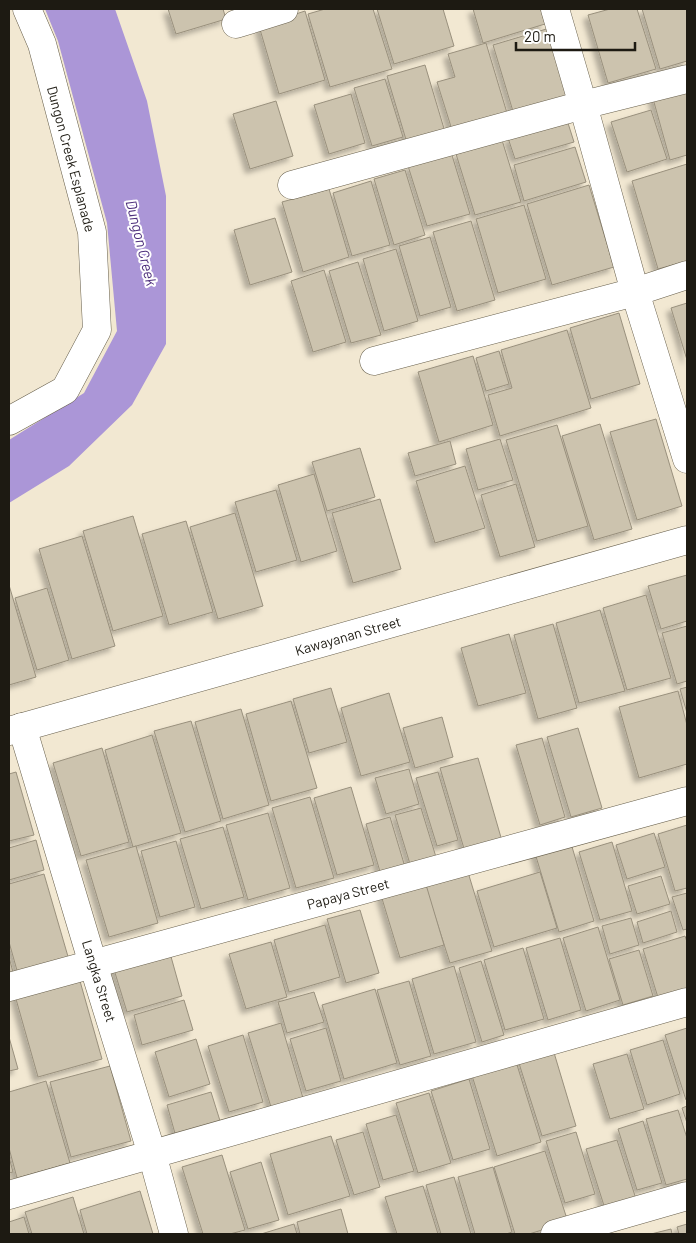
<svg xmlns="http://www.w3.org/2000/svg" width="696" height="1243" viewBox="0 0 696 1243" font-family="Barlow,sans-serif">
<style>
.water{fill:#ab96d7}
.building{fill:#ccc3ae;stroke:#99907d;filter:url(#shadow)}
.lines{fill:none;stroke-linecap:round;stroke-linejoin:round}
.pedestrian-casing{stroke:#68604d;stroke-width:29}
.minor-casing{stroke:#68604d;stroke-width:29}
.pedestrian{stroke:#fff;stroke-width:28}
.minor{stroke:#fff;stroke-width:28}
.labels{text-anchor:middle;stroke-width:4;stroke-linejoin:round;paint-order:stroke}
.street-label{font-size:14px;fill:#1d1a12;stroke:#fff}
.water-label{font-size:15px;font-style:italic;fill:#4d2f7b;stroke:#fff}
</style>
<defs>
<filter id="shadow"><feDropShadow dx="-4.5" dy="4.5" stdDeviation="2.5" flood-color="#0004"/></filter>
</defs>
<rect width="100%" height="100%" fill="#f2e8d2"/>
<!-- water -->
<polygon class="water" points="45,9 115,9 147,101 166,196 166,344 132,405 69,466 9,503 9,440 84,393 117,331 107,223 58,41"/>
<!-- building -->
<g class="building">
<polygon points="168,9 223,9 226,19 176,34"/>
<polygon points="325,9 373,9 392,69 330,87 308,14"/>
<polygon points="377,9 443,9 454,46 394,64"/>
<polygon points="473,9 541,9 545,24 483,43"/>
<polygon points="610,9 637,9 656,69 608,83 588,15"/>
<polygon points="642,9 687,9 687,61 660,69"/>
<polygon points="305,11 325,80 279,94 259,26"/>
<polygon points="553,27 575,100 515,118 493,45"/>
<polygon points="486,43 507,113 452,130 437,82 455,77 448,54"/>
<polygon points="425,65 445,132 407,143 387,76"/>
<polygon points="385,79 403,137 372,146 354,88"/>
<polygon points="687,85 687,155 670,160 652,95"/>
<polygon points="351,94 365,143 329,154 314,105"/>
<polygon points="276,101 293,156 250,169 233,114"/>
<polygon points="651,110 667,159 627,172 611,122"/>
<polygon points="567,120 574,142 515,159 508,138"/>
<polygon points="502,140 521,202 475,215 456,154"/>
<polygon points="575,147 586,182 524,201 514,165"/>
<polygon points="451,152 470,214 427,226 408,166"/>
<polygon points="687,164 687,261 658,269 632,181"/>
<polygon points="405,170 425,235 394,245 374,179"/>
<polygon points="371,181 390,245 352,256 333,193"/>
<polygon points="589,185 614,267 552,285 527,204"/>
<polygon points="329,189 349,257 303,272 282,202"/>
<polygon points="524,205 546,279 498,293 476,219"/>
<polygon points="275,218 292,272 250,285 234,230"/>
<polygon points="471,221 495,300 457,311 433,232"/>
<polygon points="430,237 451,307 420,316 399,246"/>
<polygon points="396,249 418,321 384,331 363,259"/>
<polygon points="358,262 381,335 351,343 329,271"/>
<polygon points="324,270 346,342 313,352 291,281"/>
<polygon points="687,303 687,360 671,308"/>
<polygon points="619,313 640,384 591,399 570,328"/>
<polygon points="567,330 591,408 500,436 488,395 512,388 501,350"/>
<polygon points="499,351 509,384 486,391 476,358"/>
<polygon points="473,356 493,425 439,442 418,372"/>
<polygon points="656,419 682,506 637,520 610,432"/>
<polygon points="600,424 632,529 594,540 562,436"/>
<polygon points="557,425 588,526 537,541 506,440"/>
<polygon points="500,439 513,480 478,490 466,449"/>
<polygon points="450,441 456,464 415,476 408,453"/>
<polygon points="360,448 375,497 327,511 312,462"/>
<polygon points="465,466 485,528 435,543 416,481"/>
<polygon points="314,474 337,551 301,562 278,485"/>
<polygon points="516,484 535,547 500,557 481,495"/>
<polygon points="276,490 297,560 256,572 235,502"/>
<polygon points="380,499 401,569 353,583 332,513"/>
<polygon points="235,513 263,606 218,619 190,527"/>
<polygon points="133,516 163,616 113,631 83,531"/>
<polygon points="186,521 213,612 169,625 142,534"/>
<polygon points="82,536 115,646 72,659 39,549"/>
<polygon points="687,575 687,621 661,629 648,586"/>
<polygon points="9,585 36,677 9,685"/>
<polygon points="47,588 69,660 37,670 15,598"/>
<polygon points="646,595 671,678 627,690 603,608"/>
<polygon points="600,610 625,691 579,703 556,623"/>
<polygon points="553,624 577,708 538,719 514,635"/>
<polygon points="687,626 687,681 677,684 662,633"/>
<polygon points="509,634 526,693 478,706 461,648"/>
<polygon points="687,687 687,713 680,689"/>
<polygon points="331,688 347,742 309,753 293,699"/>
<polygon points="678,691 687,725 687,764 639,778 619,707"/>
<polygon points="389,693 410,762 361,776 341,708"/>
<polygon points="291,701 317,788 271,801 246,714"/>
<polygon points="241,709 269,805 223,819 195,722"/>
<polygon points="442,717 453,757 415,768 403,728"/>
<polygon points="191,721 221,821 185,832 154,731"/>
<polygon points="578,728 602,808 571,817 547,737"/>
<polygon points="152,735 181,833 133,847 105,750"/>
<polygon points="542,738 565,817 540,825 516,745"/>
<polygon points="102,748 129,842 81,856 53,763"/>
<polygon points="478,758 502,841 465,852 440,768"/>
<polygon points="409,769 419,804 386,814 375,778"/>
<polygon points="16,772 34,835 9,841 9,774"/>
<polygon points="438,772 458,840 437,846 416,778"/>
<polygon points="351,787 374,865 337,875 314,798"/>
<polygon points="310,797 334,878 296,888 272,808"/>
<polygon points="421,808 436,857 410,864 395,815"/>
<polygon points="268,813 290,888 248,900 226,825"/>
<polygon points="390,817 405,867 381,875 366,824"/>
<polygon points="687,825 687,888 675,891 658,834"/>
<polygon points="223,827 244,897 201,909 180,839"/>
<polygon points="654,833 665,867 627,879 616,845"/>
<polygon points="36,840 44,870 9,880 9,848"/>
<polygon points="570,840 594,921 559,932 534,850"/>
<polygon points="176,841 195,907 160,917 141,851"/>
<polygon points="612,842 632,911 600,920 579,852"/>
<polygon points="136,846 158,923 109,937 86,860"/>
<polygon points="467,869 492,951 450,963 424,882"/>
<polygon points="540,872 557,928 494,947 477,891"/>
<polygon points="44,874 69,960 18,974 9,942 9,884"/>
<polygon points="661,876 670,904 637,914 628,886"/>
<polygon points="424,878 444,945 400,958 380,892"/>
<polygon points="687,893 687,929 683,930 672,897"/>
<polygon points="360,910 379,973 346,983 327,919"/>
<polygon points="671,911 677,932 643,943 637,922"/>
<polygon points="631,918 639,945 610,954 602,926"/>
<polygon points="325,925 340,977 289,992 274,940"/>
<polygon points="598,927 620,1000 586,1011 563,938"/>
<polygon points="685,936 687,942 687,996 660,1004 643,949"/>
<polygon points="560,938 581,1010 548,1020 526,948"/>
<polygon points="271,942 287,997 246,1009 229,954"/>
<polygon points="168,946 182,996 127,1012 112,963"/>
<polygon points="523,948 544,1019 505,1030 484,960"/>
<polygon points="639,950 653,996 623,1005 609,959"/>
<polygon points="9,957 14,976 9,978"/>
<polygon points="481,961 504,1035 482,1042 459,968"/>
<polygon points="454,966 476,1042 434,1054 412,979"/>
<polygon points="78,974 102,1059 38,1077 14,992"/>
<polygon points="409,981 431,1056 400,1065 377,990"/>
<polygon points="375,989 397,1063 344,1079 322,1005"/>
<polygon points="314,992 324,1022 287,1033 278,1002"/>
<polygon points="184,1000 193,1030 142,1045 134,1015"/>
<polygon points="281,1023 303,1098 271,1107 248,1033"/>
<polygon points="326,1028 341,1081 306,1091 290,1039"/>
<polygon points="687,1028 687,1099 686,1100 665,1035"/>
<polygon points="243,1035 263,1102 229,1112 208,1046"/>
<polygon points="9,1037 18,1069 9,1071"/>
<polygon points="196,1039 210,1084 169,1097 155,1052"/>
<polygon points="663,1040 680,1094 647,1105 630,1050"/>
<polygon points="552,1046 576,1126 542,1136 517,1057"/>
<polygon points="513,1052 541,1142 497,1156 469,1066"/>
<polygon points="627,1054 644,1109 610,1119 593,1064"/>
<polygon points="110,1066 131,1141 71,1157 50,1082"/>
<polygon points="469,1079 490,1149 453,1160 431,1091"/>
<polygon points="46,1081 70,1163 17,1178 9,1148 9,1092"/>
<polygon points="211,1092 221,1124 176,1137 167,1105"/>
<polygon points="429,1093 451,1163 418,1173 396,1103"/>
<polygon points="687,1106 687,1123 682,1108"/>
<polygon points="678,1110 687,1138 687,1179 666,1185 646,1119"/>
<polygon points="396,1115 414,1171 383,1180 366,1124"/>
<polygon points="643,1121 662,1183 637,1190 618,1129"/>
<polygon points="363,1132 380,1187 354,1195 336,1140"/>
<polygon points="576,1132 595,1194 565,1203 546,1141"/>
<polygon points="331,1136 350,1196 288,1215 270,1154"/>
<polygon points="617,1140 637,1202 606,1212 586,1149"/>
<polygon points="545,1151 568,1222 529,1234 515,1234 494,1167"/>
<polygon points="222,1155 245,1230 230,1234 203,1234 182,1167"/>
<polygon points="9,1157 13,1172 9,1173"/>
<polygon points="261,1162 279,1220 248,1229 230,1172"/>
<polygon points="493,1167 512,1232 506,1234 475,1234 458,1177"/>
<polygon points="454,1177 471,1234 441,1234 426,1185"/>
<polygon points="423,1186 438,1234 397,1234 385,1197"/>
<polygon points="140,1191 153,1234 87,1234 80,1210"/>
<polygon points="73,1197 84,1234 32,1234 25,1212"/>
<polygon points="341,1209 348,1234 300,1234 297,1222"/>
<polygon points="24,1217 29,1234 9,1234 9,1222"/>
<polygon points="294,1224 297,1234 261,1234"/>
<polygon points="687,1224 687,1234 679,1234 677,1227"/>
<polygon points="671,1229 672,1234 651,1234"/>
</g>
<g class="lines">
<!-- pedestrian casing -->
<g class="pedestrian-casing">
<polyline id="pedestrian" points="9,421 65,390 97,330 92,232 42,44 27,9"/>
</g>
<!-- minor casing -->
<g class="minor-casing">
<g id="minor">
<polyline points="555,9 583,105 635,292 687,459"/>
<polyline points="236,24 284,9"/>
<polyline points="292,185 583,105 687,79"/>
<polyline points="374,361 635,292 687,275"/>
<polyline points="22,727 93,964 152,1154 174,1234"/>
<polyline points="9,731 687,540"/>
<polyline points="9,987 687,801"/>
<polyline points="9,1195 687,1002"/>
<polyline points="555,1234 687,1196"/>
</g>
</g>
<!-- pedestrian -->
<use href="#pedestrian" class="pedestrian"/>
<!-- minor -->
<use href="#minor" class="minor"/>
</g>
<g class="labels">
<!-- street labels -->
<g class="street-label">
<text transform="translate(71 159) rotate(75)" y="5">Dungon Creek Esplanade</text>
<text transform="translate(348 636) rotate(-16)" y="5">Kawayanan Street</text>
<text transform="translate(348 894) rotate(-15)" y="5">Papaya Street</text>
<text transform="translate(99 981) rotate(73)" y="5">Langka Street</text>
</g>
<!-- water labels -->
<g class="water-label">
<text transform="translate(141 243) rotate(76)" y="5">Dungon Creek</text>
</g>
</g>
<!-- border -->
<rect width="696" height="1243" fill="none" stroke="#1d1a12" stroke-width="20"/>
<!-- scale -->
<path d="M516 42v8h119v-8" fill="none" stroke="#1d1a12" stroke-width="2.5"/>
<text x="524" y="42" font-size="15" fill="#1d1a12" stroke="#ffffff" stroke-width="4" paint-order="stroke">20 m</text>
</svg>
